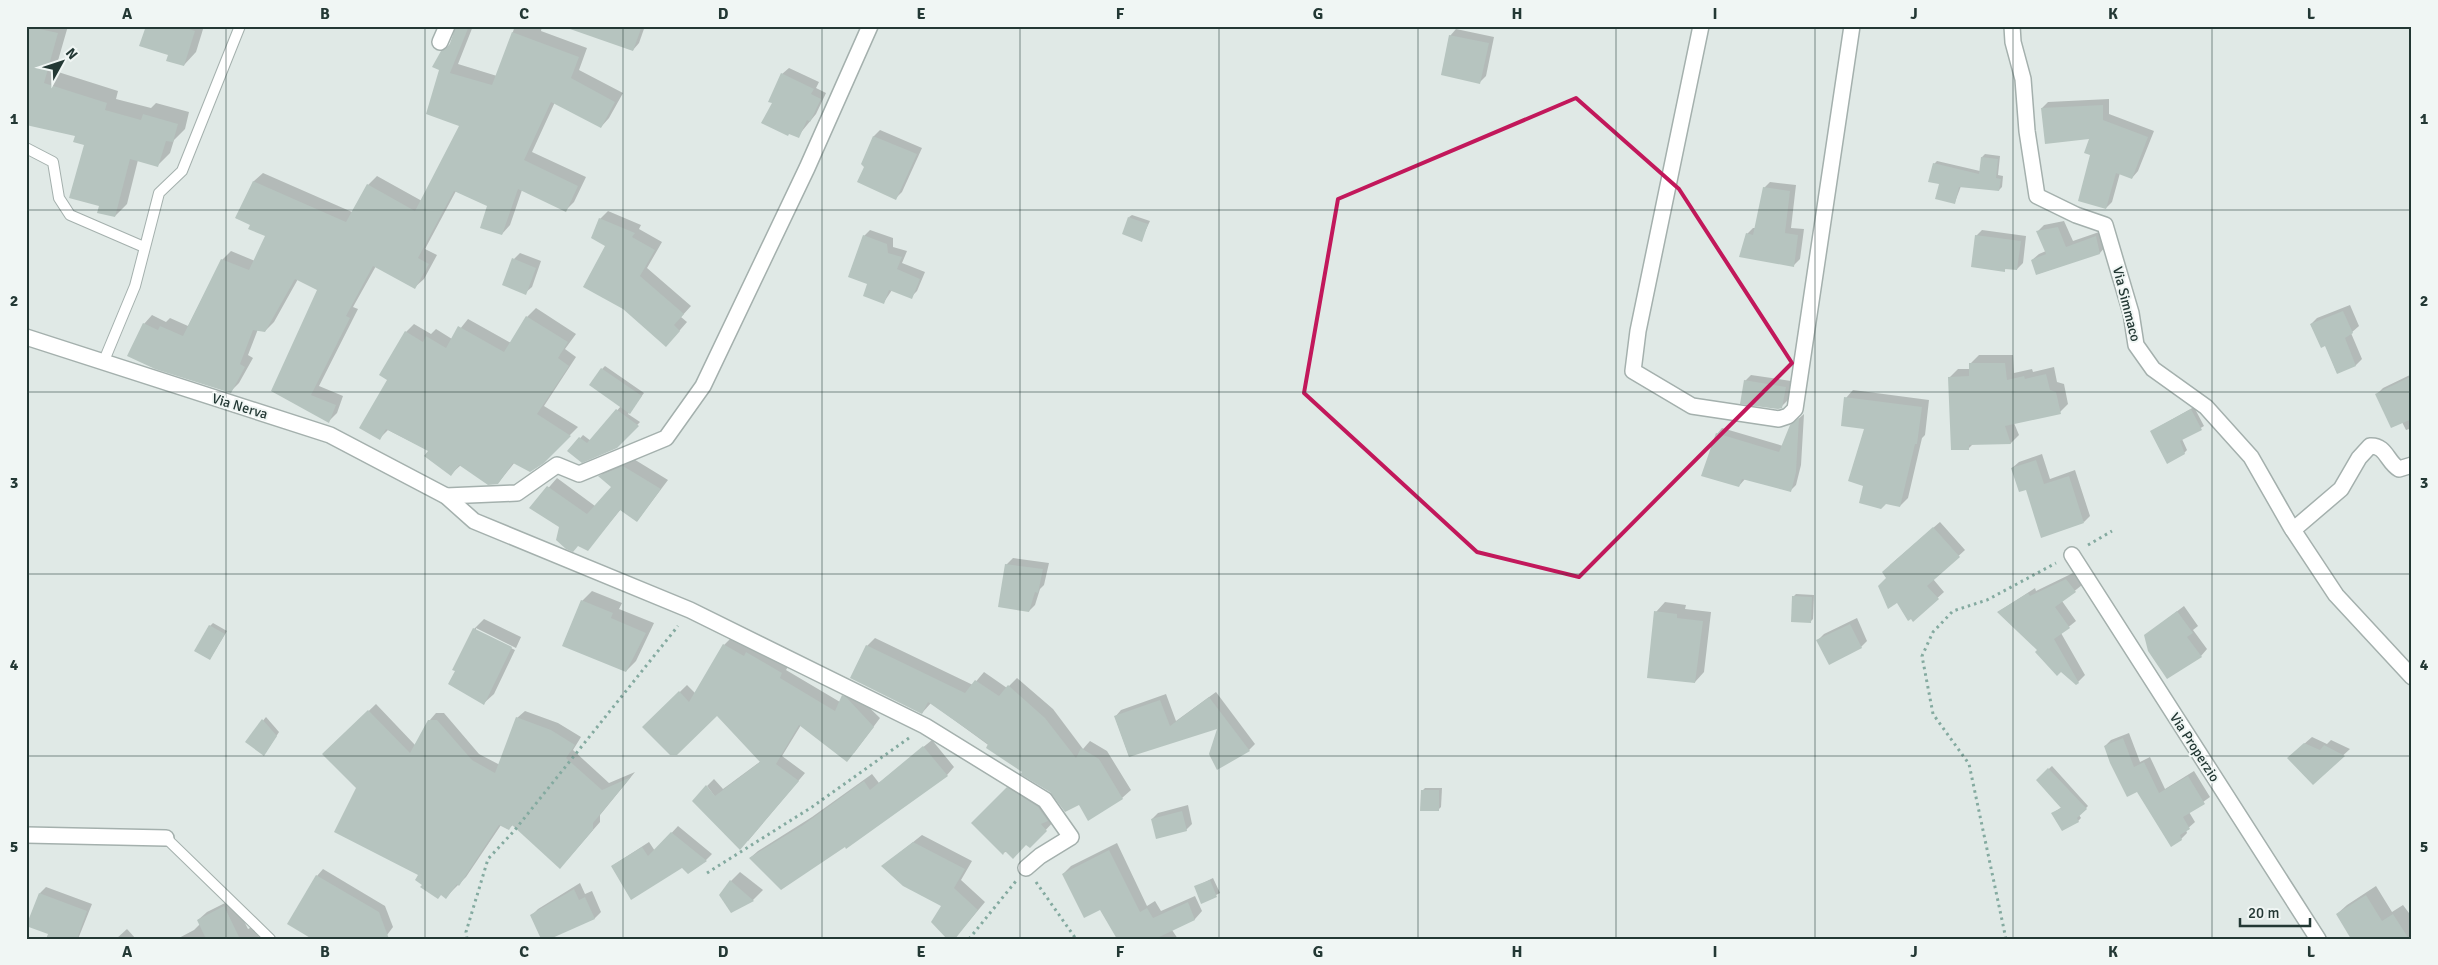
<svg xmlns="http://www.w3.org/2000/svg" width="2438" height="965" viewBox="0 0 2438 965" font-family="Signika,sans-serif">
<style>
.shadow{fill:#0003}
.building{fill:#b6c4bf}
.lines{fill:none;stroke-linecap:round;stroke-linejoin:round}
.lane-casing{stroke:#a4b0ad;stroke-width:12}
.street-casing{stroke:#a4b0ad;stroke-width:18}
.path{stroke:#84aaa0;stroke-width:3;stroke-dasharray:2.5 4;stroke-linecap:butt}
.lane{stroke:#fff;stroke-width:10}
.street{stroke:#fff;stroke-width:15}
.marked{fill:none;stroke:#c2185b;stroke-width:4;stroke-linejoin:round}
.grid{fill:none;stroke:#233834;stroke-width:1;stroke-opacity:0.55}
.labels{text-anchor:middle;stroke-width:4;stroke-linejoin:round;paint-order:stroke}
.street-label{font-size:14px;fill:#233834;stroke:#f0f6f4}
.neatline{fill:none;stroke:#233834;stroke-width:2}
.grid-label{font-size:16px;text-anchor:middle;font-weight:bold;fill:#233834}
</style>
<rect width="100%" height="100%" fill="#e0e9e6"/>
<!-- shadow -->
<g class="shadow">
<polygon points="26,26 68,26 55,71 118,91 116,99 151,108 156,103 189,112 185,129 174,140 170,153 158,165 138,160 127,204 115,216 100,205 85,144 77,135 40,126"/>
<polygon points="146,26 204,26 196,52 184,65 169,54"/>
<polygon points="456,26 473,26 458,64 497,76 515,26 542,26 541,31 587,48 579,70 623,93 609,118 601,127 555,102 532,152 586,177 574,202 566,210 522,190 510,225 502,234 489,206 456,191 425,249 437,255 424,279 415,287 376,266 353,307 358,309 319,386 343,396 337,413 329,421 272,391 318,290 298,279 274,322 265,331 258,329 248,355 253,358 239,383 230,392 144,324 152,315 166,322 170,318 188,326 222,260 231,251 255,261 266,236 251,224 236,218 254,181 263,173 352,212 368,185 377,176 422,201 461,125 441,70 442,52 451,43"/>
<polygon points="594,26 645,26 639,43 633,50"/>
<polygon points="1456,29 1494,37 1486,76 1480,82 1450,36"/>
<polygon points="789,68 819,82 816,88 826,93 816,114 798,136 774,103 782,74"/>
<polygon points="2109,99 2109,114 2154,131 2138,171 2132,178 2120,173 2112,202 2106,208 2092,155 2091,138 2042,108 2048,102"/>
<polygon points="880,130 922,148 902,192 895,199 863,163 874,136"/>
<polygon points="1985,154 2000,156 1998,175 2003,176 2002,187 1999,190 1961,186 1955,202 1940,183 1934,164 1937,161 1980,171 1982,157"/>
<polygon points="1770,182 1796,185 1791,228 1804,229 1800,259 1794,265 1747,234 1753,228 1756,228 1764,188"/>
<polygon points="608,211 641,225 639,229 662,242 647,268 691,306 681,317 687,322 674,337 600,219"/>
<polygon points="1132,215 1150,221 1141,240 1129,217"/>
<polygon points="2064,221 2073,241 2102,231 2106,246 2100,253 2037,274 2032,260 2039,254 2046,251 2038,231 2044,225"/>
<polygon points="870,230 893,238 893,247 907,251 902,263 925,272 917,291 911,297 892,290 884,302 868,283 864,236"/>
<polygon points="1982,230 2026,236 2023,263 2017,269 2007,268 2004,270 1976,236"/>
<polygon points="520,253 541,261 532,287 525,293 514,259"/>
<polygon points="2350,305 2359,326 2351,333 2362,359 2356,365 2337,373 2325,344 2311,324 2317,318"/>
<polygon points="536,308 576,334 565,349 576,357 544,406 578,427 543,462 515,462 498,483 461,465 451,474 430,451 388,430 380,438 389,380 406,332 414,324 431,334 436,329 452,339 468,319 511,343 527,317"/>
<polygon points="1979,355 2013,355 2014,373 2032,369 2033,372 2054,367 2057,382 2064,384 2068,404 2060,412 2014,423 2019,435 2011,443 1973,444 1969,448 1950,377 1958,369 1971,369 1971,363"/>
<polygon points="605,366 644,393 628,414 640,422 616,447 569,451 583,435 591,441 621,406 602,369"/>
<polygon points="2412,374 2412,428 2406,430 2402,422 2377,394 2383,388"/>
<polygon points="1751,375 1791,381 1788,400 1781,407 1745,381"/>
<polygon points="1853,390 1929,400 1925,435 1922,438 1908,498 1900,506 1865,485 1866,428 1846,398"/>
<polygon points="2194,407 2204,426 2182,439 2187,450 2184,453 2155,429"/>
<polygon points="1804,414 1801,465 1796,485 1790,491 1745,479 1739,486 1717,434 1722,428 1783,446 1797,420"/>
<polygon points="2042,454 2050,479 2075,470 2090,516 2084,522 2026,489 2012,468 2019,462"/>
<polygon points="632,458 668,480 637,521 621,509 587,550 561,527 531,508 557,478 595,506 613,487 600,476 608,468"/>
<polygon points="1940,522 1965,550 1933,579 1944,592 1913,620 1887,578 1890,565"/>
<polygon points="1013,558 1049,563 1044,585 1040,589 1035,605 1029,611 1006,565"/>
<polygon points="2073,573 2082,585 2062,601 2076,621 2061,633 2085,675 2076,684 1998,612 2035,588 2036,591"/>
<polygon points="592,591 622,603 619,609 654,623 636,661 626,671 582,601"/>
<polygon points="1796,594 1814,595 1813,619 1810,622 1793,597"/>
<polygon points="1665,602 1686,605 1685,609 1711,612 1704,672 1695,682 1656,612"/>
<polygon points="2184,606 2198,626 2193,630 2207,649 2201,656 2146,635"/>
<polygon points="1857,618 1867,641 1861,647 1818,640 1824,634"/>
<polygon points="484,619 521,637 516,648 476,628 476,631 515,650 494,694 484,703 474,629"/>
<polygon points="213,623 227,631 210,659 210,626"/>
<polygon points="731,638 751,649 755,645 789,665 786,670 840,702 850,689 880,718 854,753 801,725 782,756 805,773 748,841 707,786 714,779 723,789 761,761 717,714 644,727 687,685 696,694 724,645"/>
<polygon points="875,638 973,685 984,672 1007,688 1017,678 1053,709 1083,749 1090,741 1107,751 1131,790 1122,798 1089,819 1079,804 1051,791 931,703 922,713 867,646"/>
<polygon points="1216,692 1255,744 1249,750 1218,768 1219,727 1129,756 1115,717 1121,710 1166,694 1176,721"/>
<polygon points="376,704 415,745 429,721 436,713 444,713 479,754 500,765 517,718 525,711 558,723 581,737 573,750 609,783 635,772 600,815 600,822 567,860 513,825 508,829 501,825 466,877 446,897 424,884 420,875 357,788 324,754"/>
<polygon points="266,717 279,732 266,752 246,742"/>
<polygon points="2129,733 2140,762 2150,757 2165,789 2194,771 2210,797 2189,812 2195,822 2186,830 2187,833 2181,839 2137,790 2105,746 2111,740"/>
<polygon points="2312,737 2327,744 2331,740 2350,749 2313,783 2295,752"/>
<polygon points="932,740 954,767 947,775 845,846 750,858 758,851 812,817 872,774 879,783"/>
<polygon points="2052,766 2088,806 2079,815 2081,818 2078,821 2056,811 2062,807 2037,780"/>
<polygon points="1017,779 1055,820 1030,847 1027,843 1003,853 973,823"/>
<polygon points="1425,788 1442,788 1441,807 1438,810 1422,791"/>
<polygon points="1188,805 1192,824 1186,830 1152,819 1158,813"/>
<polygon points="678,826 712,854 706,860 683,866 612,866 649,842 655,851"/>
<polygon points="922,835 972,861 961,880 985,902 959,933 943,906 883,866"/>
<polygon points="1117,843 1147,906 1155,901 1161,911 1195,896 1202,911 1195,919 1172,930 1178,939 1119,939 1101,908 1063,874 1071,866"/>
<polygon points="323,869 385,906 393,927 384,939 317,876"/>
<polygon points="740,872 763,890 753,900 732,911 731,881"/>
<polygon points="1213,878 1220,893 1202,902 1195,887"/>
<polygon points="580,883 585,894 592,891 601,912 595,918 547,939 532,915 538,909"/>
<polygon points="2376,886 2392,912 2403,905 2412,917 2412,939 2353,939 2337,914 2347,905"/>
<polygon points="46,887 92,904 78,939 48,939 50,933 40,893"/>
<polygon points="233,899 248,929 254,926 260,939 177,939 194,930 200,924 198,920 207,912"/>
<polygon points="127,929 136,939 116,939"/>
</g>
<!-- building -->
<g class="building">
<polygon points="26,26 58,33 44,83 107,103 105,110 141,120 143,114 178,124 173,142 166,141 158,167 130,159 115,217 97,213 99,206 69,198 84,145 73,142 75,136 26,125"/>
<polygon points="146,26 181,26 195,31 184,66 166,61 168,55 139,46"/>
<polygon points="456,26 469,26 450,73 492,85 512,32 579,57 571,78 615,102 601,128 551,102 524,160 578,186 566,212 518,189 502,235 480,228 487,206 454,191 418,258 429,264 415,289 373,266 346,316 350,318 311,395 336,405 329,423 271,391 317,290 295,279 265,332 253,330 240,364 245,367 231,393 155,369 127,356 143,323 158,330 160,326 183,336 221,259 249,270 265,236 248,229 250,225 235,218 253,181 346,222 367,184 415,211 459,126 426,114 439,70 432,67 441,51 449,46"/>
<polygon points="571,26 642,26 633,51 570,29"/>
<polygon points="1449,35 1489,43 1480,84 1441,75"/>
<polygon points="781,73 814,89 811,94 821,99 810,122 807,120 799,138 789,134 788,136 761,123 772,103 768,102"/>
<polygon points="2103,105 2103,120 2148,137 2132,179 2116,173 2106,209 2078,201 2090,155 2084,153 2089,139 2045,144 2041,108"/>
<polygon points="873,136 917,154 896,200 857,182 864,167 861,164"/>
<polygon points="1981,157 1998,159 1996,178 2001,179 1999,191 1959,187 1955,204 1935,199 1939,184 1928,182 1933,163 1979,174"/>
<polygon points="1763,187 1790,191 1785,233 1798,235 1794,267 1739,257 1746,233 1753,235"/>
<polygon points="1128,217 1148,224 1142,242 1122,234"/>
<polygon points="599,218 635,233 632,237 655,250 640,276 684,314 674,325 680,331 666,347 623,309 583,287 605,246 591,238"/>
<polygon points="2058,227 2066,247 2096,236 2100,254 2036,275 2031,260 2046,254 2036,231"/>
<polygon points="863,235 887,244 888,253 902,257 897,269 920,279 912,299 889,290 884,304 863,296 867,284 848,277"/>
<polygon points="1975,235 2021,241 2017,270 2005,269 2005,272 1971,267"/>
<polygon points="512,258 536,268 526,295 502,285"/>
<polygon points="2343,311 2353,333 2345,338 2356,366 2337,374 2325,346 2321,348 2310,324"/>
<polygon points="526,316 568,342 558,358 569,366 537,414 571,436 544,463 530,472 513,463 498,484 488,485 459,465 451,476 424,456 428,451 386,429 380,440 359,428 387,380 379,375 405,331 423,342 426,336 446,348 458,326 504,352"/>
<polygon points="1969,363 2005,363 2007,380 2024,376 2025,379 2046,374 2050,390 2056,392 2061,414 2005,426 2011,444 1969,445 1969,450 1951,450 1948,377 1969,376"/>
<polygon points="601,368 642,396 630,414 589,385"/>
<polygon points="2412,376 2412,419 2391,428 2375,394"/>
<polygon points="1744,380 1786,387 1782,408 1778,409 1740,404"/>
<polygon points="1844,397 1922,407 1917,444 1915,444 1900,507 1886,504 1881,509 1859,503 1863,486 1848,481 1864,429 1841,426"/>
<polygon points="616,409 639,426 617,448 582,463 567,451 579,437 587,443"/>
<polygon points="2191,409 2202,430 2180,441 2185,454 2167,464 2150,431"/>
<polygon points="1799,418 1796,472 1791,492 1742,479 1739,487 1701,476 1716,433 1779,452 1790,425"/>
<polygon points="2036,460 2044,484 2069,476 2084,523 2041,538 2026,490 2019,492 2011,468"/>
<polygon points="623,466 661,489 637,522 620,510 588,551 578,546 573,552 566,549 556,540 559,527 529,508 547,486 587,514 611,487 598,476"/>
<polygon points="1933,527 1960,557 1927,586 1939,599 1913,622 1911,619 1908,621 1897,603 1888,609 1878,586 1886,578 1882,572"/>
<polygon points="1005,564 1043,569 1038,593 1035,592 1029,612 998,607"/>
<polygon points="2066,579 2076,592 2055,607 2070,628 2054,639 2079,683 2076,685 2061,672 2057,676 2035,652 2037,650 1997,612 2028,593 2030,596"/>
<polygon points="1792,596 1812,597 1811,623 1791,622"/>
<polygon points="581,600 613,613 611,618 646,633 626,672 562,646"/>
<polygon points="1654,611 1677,614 1677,618 1703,621 1695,683 1647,678"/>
<polygon points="2177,611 2193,633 2187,637 2202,657 2167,679 2148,651 2144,635"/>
<polygon points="1850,624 1862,648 1829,665 1816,640"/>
<polygon points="209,625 225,634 210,660 194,651"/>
<polygon points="473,628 512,647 484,705 448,684 455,671 452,670"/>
<polygon points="723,644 744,656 746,652 782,673 780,678 835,711 842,695 846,697 874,727 847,762 799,725 776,764 799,781 740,850 692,801 706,785 715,796 760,762 717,716 677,755 670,755 642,727 679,691 689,702"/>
<polygon points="866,645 965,693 975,680 999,696 1008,685 1045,718 1076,758 1081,748 1099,759 1123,799 1088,821 1079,805 1065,812 1050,792 1020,774 1022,772 986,748 988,744 928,702 922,714 850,678"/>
<polygon points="1209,697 1250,751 1217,770 1209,754 1217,729 1129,757 1114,716 1160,700 1170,726"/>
<polygon points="368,710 410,753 428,720 437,720 472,760 495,773 516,717 551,730 575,745 566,758 602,790 631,777 593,823 593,830 560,869 512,825 509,830 499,825 459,886 457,884 446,899 441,895 438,899 420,887 422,885 415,880 418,875 334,832 356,788 322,754"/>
<polygon points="262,719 277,736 264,756 245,742"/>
<polygon points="2123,738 2134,767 2144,762 2159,793 2188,776 2205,804 2183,817 2190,829 2180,835 2182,840 2171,847 2137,792 2127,797 2110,763 2104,746"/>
<polygon points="2304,743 2320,750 2324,745 2345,756 2313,785 2287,758"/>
<polygon points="923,746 948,776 846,849 845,847 781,890 749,858 803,825 864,781 870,790"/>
<polygon points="2048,768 2087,809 2077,818 2079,822 2062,831 2051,813 2061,808 2036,780"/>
<polygon points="1007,787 1038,807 1048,821 1041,824 1047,831 1030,848 1026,845 1013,859 1005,851 1003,855 971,823"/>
<polygon points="1421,790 1439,790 1439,811 1420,811"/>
<polygon points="1182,811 1187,831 1156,839 1151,819"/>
<polygon points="671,832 707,861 688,874 682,868 631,900 611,866 642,847 648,856"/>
<polygon points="913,842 965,869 954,888 978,910 955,939 947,939 931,922 941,906 903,886 881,866"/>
<polygon points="1109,850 1140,912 1147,908 1153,918 1188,902 1195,920 1155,939 1117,939 1100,910 1084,918 1062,874"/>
<polygon points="316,875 379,912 389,939 312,939 287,924"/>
<polygon points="730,880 754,901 731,913 719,895"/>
<polygon points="1210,880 1217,897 1201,904 1194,886"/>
<polygon points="574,889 579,900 585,897 595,919 550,939 541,939 530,915"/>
<polygon points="39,893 87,911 77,939 46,939 48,934 26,926"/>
<polygon points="2366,895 2382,921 2393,914 2409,939 2351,939 2336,914"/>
<polygon points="224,906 240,939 206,939 197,920"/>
</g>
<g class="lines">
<!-- lane casing -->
<g class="lane-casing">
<g id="lane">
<polyline points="26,148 53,162 59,198 70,215 144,247"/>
<polyline points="103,363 135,286 159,193 182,171 240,26"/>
<polyline points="166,838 270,939"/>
</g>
</g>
<!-- street casing -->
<g class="street-casing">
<g id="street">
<polyline points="1701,26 1638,331 1633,371 1692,406 1779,419 1788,416 1795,409 1852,26"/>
<polyline points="2012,26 2013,42 2023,79 2027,131 2037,196 2076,215 2105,225 2131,313 2136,345 2153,369 2206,407 2251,457 2291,527 2336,595 2412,677"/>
<polyline points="440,42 447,26"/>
<polyline points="26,337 330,435 446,496 474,521 690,610 925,726 1045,800 1071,837 1040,856 1026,868"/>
<polyline points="446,496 517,493 557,465 579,474 666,438 703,386 807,168 870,26"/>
<path d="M2293 530 2341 489 2359 458 2370 446C2386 445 2387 462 2399 469L2412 465"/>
<polyline points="2072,555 2318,939"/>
<polyline points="26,835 166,838"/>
</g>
</g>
<!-- path -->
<g class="path">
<polyline points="2088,545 2112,531"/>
<polyline points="707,873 812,807 909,738"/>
<polyline points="1036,882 1076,939"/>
<polyline points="467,939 466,932 488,859 514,831 678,626"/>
<polyline points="969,939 1016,881"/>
<polyline points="2006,939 1969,764 1933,714 1922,656 1933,632 1953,611 1987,600 2056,563"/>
</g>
<!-- lane -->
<use href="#lane" class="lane"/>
<!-- street -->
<use href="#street" class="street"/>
</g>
<!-- marked area -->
<path class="marked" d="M1576 98 1679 189 1792 363 1579 577 1477 552 1304 393 1338 199Z"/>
<!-- grid -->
<path class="grid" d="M226 26V939M425 26V939M623 26V939M822 26V939M1020 26V939M1219 26V939M1418 26V939M1616 26V939M1815 26V939M2013 26V939M2212 26V939M26 210H2412M26 392H2412M26 574H2412M26 756H2412"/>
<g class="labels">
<!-- street labels -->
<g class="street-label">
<text transform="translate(2127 304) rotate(76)" y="5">Via Simmaco</text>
<text transform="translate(240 406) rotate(17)" y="5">Via Nerva</text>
<text transform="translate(2195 747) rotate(57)" y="5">Via Properzio</text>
</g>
</g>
<!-- border -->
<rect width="2438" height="965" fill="none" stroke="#f0f6f4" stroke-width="55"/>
<!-- north arrow -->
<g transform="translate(62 62) rotate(50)" stroke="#f0f6f4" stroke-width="4" paint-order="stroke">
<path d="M0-4L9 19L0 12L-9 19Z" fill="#233834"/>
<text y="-8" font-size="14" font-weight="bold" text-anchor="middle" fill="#233834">N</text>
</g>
<!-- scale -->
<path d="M2240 918v8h70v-8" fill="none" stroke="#233834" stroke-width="2.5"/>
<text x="2248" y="918" font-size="15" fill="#233834" stroke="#f0f6f4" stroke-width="4" paint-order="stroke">20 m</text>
<rect x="28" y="28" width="2382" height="910" class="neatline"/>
<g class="grid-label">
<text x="127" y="19">A</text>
<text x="325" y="19">B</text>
<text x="524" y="19">C</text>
<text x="723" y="19">D</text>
<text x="921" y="19">E</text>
<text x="1120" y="19">F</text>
<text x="1318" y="19">G</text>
<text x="1517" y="19">H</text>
<text x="1715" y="19">I</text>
<text x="1914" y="19">J</text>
<text x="2113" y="19">K</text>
<text x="2311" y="19">L</text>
<text x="14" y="124">1</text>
<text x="2424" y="124">1</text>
<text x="14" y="306">2</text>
<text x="2424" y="306">2</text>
<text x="14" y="488">3</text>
<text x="2424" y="488">3</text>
<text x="14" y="670">4</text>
<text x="2424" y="670">4</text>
<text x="14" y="852">5</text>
<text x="2424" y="852">5</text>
<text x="127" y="957">A</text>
<text x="325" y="957">B</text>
<text x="524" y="957">C</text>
<text x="723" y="957">D</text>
<text x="921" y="957">E</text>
<text x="1120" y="957">F</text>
<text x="1318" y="957">G</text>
<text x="1517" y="957">H</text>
<text x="1715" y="957">I</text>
<text x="1914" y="957">J</text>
<text x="2113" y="957">K</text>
<text x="2311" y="957">L</text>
</g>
</svg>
